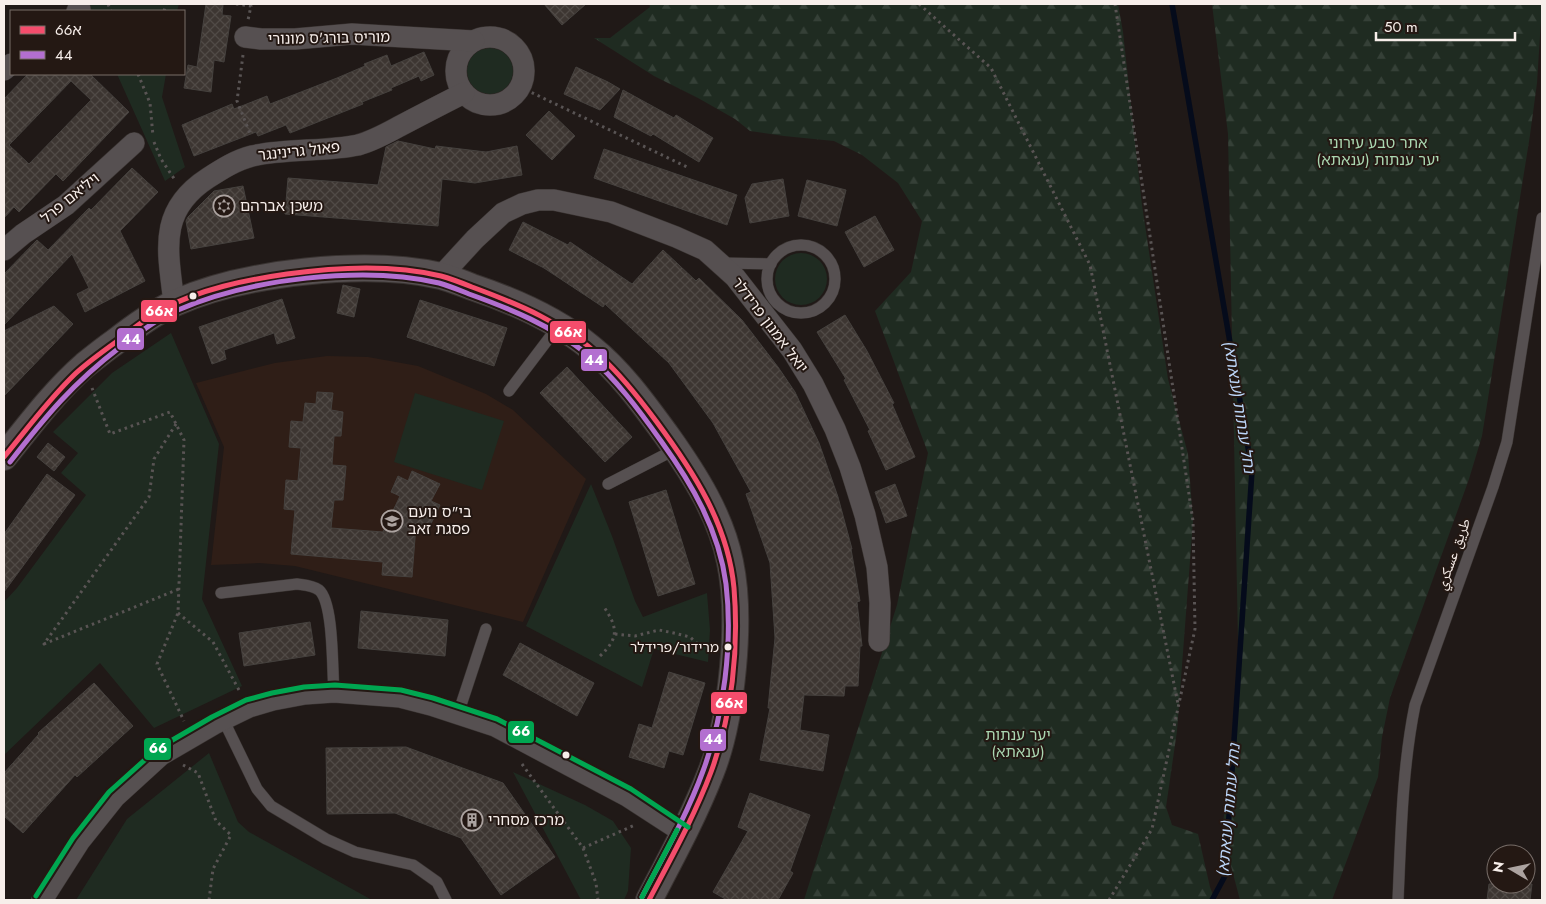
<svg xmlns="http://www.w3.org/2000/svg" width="1546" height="904" viewBox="0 0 1546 904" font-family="Jost,'Noto Naskh Arabic','Noto Sans Hebrew',sans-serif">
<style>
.built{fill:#2f1e17}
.green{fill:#1f2b21}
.forest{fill:url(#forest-firs)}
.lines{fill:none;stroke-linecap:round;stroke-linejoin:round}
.stream{stroke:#050b1b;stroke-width:5.5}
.building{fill:url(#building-cross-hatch);stroke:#45413e;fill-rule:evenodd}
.service-casing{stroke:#393331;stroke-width:12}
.minor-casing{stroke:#393331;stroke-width:22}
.tertiary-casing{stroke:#393331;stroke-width:28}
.path{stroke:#595454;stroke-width:3;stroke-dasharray:2.5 4;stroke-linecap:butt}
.service{stroke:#565051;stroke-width:11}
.minor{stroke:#565051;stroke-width:21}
.tertiary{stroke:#565051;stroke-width:26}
.bus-1-casing{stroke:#241813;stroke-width:9}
.bus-2-casing{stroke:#241813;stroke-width:9}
.bus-3-casing{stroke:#241813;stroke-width:9}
.bus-1{stroke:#f44d6c;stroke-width:5}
.bus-2{stroke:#b36fd0;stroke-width:5}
.bus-3{stroke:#00a651;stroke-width:5}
.bus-dot{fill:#f7eeea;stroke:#241813;stroke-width:2}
.labels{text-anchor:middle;stroke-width:4;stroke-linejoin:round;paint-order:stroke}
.bus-label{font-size:14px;fill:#f7eeea;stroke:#241813;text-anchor:end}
.street-label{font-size:15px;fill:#f7eeea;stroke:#241813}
.park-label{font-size:15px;fill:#aad7b1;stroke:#241813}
.poi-label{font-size:15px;fill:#f7eeea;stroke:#241813;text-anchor:start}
.water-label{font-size:16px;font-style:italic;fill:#bbd5f8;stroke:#241813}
.line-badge{stroke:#241813;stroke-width:2}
.badge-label{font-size:14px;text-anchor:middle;font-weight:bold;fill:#fff}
</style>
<defs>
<pattern id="forest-firs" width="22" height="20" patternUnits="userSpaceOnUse" patternTransform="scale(1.25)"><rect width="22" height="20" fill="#1f2b21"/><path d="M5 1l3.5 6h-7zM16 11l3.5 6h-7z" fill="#354037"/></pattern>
<pattern id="building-cross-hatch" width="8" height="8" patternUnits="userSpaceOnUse" patternTransform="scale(1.25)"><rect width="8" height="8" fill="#3d3632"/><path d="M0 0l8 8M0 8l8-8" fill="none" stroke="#504a46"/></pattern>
</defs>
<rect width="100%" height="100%" fill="#201917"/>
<!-- built -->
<polygon class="built" points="327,356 368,357 418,366 486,394 513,410 586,479 523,622 295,566 259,563 211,565 224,447 196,383 275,363"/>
<!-- green -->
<g class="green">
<polygon points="86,4 179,4 177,11 89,11"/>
<circle cx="490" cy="71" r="23"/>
<polygon points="117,74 166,74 162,97 185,167 165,181"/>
<circle cx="801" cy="279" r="26"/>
<polygon points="171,333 219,444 202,599 242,686 154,728 100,663 4,755 4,602 17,588 86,495 61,473 78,453 53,432 112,373"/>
<polygon points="415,393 504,421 482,490 394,462"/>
<polygon points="591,484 612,536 635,601 643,617 707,593 710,630 708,662 654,649 642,687 526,626"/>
<polygon points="209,753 238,822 249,832 372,900 76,900 127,819"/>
<polygon points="513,772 585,805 613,821 631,848 628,891 624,900 581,900"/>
</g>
<!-- forest -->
<g class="forest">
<polygon points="649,4 1118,4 1123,32 1142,205 1168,379 1188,454 1193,521 1177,731 1166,807 1172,825 1198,834 1210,887 1215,900 804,900 897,605 928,453 875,311 911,272 922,221 898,183 862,155 834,141 784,136 750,131 735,119 698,98 654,76 594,38 610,38 650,7"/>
<polygon points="1212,4 1542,4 1537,83 1530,135 1482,436 1469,479 1390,698 1382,737 1378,777 1332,900 1240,900 1222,832 1239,691 1228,134"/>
</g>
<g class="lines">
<!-- stream -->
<polyline class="stream" points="1172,4 1252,471 1225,876 1212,900"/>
</g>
<!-- building -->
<g class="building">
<polygon points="206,4 223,5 222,15 231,16 224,62 214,60 211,92 184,88 188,65 197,67"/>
<polygon points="544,4 586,4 562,25"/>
<polygon points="424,52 434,75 421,81 419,76 391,88 392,90 362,102 363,104 290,133 286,125 258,136 256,132 194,156 182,125 232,104 234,109 267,96 270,104 337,78 365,66 364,64 387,55 391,66"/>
<polygon points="576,67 608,82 620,89 600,110 564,94"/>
<path d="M28 74H90L129 112 63 181 56 174 19 212 14 207 4 218V99ZM71 81 91 100 29 164 9 145Z"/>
<polygon points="623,90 674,118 676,115 713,138 699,162 653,134 651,136 614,117"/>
<polygon points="549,111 575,136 552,160 526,135"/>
<polygon points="398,141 435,149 436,146 486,152 517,146 522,175 475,183 442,179 438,226 285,214 288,178 378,185 386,147"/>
<polygon points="604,149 737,195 727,225 594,178"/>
<polygon points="132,168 158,192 120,231 145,281 85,312 77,294 89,288 72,254 4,325 4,274 37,240 48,250 89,208 91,210"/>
<polygon points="783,179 789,216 750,223 745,198 752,184"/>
<polygon points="807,180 846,190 837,226 798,216"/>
<polygon points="243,186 254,238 191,249 186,221 188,217 214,191"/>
<polygon points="875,216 894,250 864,267 845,232"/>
<polygon points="523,222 568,245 570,242 632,284 663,250 696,281 699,278 742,320 778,367 795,392 819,443 838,497 852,549 851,549 860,601 857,602 862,646 860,646 858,686 845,686 844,696 804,695 800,730 829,735 823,771 760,760 770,708 768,708 775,638 770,563 746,494 751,492 713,423 669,363 605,304 603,307 544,268 509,250"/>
<polygon points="343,285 360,289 354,317 337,313"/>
<polygon points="282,299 295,338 277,344 274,333 224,350 226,359 212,364 199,327"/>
<polygon points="420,300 507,328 494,366 407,337"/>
<polygon points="54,306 73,324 4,396 4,331"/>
<polygon points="845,315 867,351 894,403 892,404 915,457 886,470 868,431 870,430 844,380 846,379 817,332"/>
<polygon points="567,367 632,437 605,462 540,393"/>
<polygon points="317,392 333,393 331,410 343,412 341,436 334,436 332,465 346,466 343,500 334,500 331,528 383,532 400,496 391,492 398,476 408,481 412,471 440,484 431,501 440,505 428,530 416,525 412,577 382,575 383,562 291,554 295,510 284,509 286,480 298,481 301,448 289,447 291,421 303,422 305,403 316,404"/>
<polygon points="48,443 65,457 54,471 37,457"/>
<polygon points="47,474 75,495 4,592 4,534"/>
<polygon points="895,484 907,516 886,523 875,492"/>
<polygon points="666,490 695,584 658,596 629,502"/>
<polygon points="361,611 448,620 445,656 358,648"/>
<polygon points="310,622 315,655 244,666 239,633"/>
<polygon points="520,643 594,683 577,716 503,675"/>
<polygon points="669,672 705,683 683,755 669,751 664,768 629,757 639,724 652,728"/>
<polygon points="94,683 133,726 77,777 75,775 23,833 4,816 4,773 39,734 38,733"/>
<polygon points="406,747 503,783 555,857 501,895 461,838 395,813 327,814 326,748"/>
<polygon points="750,793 810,815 790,871 793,873 778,900 727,900 713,892 748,831 738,827"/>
<polygon points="1489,884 1532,884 1530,900 1487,900"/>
</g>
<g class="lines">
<!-- service casing -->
<g class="service-casing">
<g id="service">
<circle cx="801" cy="279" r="34"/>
<polyline points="720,263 771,264"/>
<polyline points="509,391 559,325"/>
<polyline points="608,484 676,449"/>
<path d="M221 593 297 584C304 585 312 585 319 590 334 603 332 670 334 692"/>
<polyline points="458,714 486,629"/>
<polyline points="223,719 257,789 271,806 326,839 355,852 413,865 437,882 446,900"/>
<path d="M1398 900C1401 835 1402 769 1415 705L1493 487 1507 442 1542 218"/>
</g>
</g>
<!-- minor casing -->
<g class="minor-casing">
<g id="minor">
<polyline points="77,11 80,9"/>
<circle cx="490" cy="71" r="34"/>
<polyline points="245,37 261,39 295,39 352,34 474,41"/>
<polyline points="4,70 11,64"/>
<polyline points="4,250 23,234 66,205 134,143"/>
<polyline points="441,276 475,239 503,213 522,204 538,200 554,200 611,212 676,237 705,250 735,277 792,350 813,384 835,429 850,467 865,515 877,567 880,603 879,641"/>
<path d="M174 303C168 251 157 211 208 178 222 169 236 160 252 156 287 148 324 152 358 145 373 141 387 133 400 126 421 115 442 104 464 93"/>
<polyline points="42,900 79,842 115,797 161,755 216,723 249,707 273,700 305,694 334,692 400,697 431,705 495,726 627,796 684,833"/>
</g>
</g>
<!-- tertiary casing -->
<g class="tertiary-casing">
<path id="tertiary" d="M4 457C29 426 54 392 85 365 95 357 105 349 115 342 134 327 153 313 175 303 245 272 366 259 441 276 451 279 462 283 472 287 514 301 557 320 591 348 621 372 645 406 667 436 694 474 721 516 730 562 742 619 732 719 711 772 694 816 671 858 649 900"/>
</g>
<!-- path -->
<g class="path">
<polyline points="108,4 111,11"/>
<polyline points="236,4 251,6 248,20"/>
<polyline points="919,4 991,68 1090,265 1178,704"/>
<polyline points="164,11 166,4"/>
<polyline points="243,55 237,101 251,136"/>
<polyline points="138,74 150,103 153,136"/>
<polyline points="520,87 687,167"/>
<polyline points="154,142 161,159 175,180"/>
<polyline points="92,388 110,434 170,412 184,440 178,613 157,664 184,721"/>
<polyline points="176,424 154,459 149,497 44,644 179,589"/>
<polyline points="178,613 213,642 240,692"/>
<polyline points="615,634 635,636 659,630 674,633 690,637 701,647 713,651"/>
<path d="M600 656C619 638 618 628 604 607"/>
<polyline points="522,764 583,848 596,883 598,900"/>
<polyline points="183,765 198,773 216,821 231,835 213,869 209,900"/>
<polyline points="583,848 635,825"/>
<polyline points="1109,900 1152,829 1195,629 1193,521 1115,4"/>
</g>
<!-- service -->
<use href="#service" class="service"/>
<!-- minor -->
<use href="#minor" class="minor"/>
<!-- tertiary -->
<use href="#tertiary" class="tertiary"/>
<!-- bus-1 casing -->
<g class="bus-1-casing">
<path id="bus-1" d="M4 457C27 429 49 399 75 374 88 362 102 352 116 342 131 330 146 318 163 309 201 289 245 280 287 274 337 267 392 264 441 276 452 279 462 283 472 287 518 304 564 323 601 357 622 376 639 398 656 421 693 471 728 524 734 588 739 649 732 715 711 772 694 817 671 858 649 900"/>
</g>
<!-- bus-2 casing -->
<g class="bus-2-casing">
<path id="bus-2" d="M10 462C45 417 73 383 119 348 138 334 156 319 178 310 249 279 363 265 439 283 450 286 459 290 469 294 511 309 552 326 587 354 616 379 639 410 661 441 692 484 719 530 726 584 733 643 724 715 703 771 687 815 664 855 642 897"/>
</g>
<!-- bus-3 casing -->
<g class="bus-3-casing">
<g id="bus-3">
<polyline points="36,896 73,838 109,792 157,749 212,717 246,700 272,693 304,687 335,685 401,690 433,698 497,719 631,789 688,827"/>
<polyline points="642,897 677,830"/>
</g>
</g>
<!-- bus-1 -->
<use href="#bus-1" class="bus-1"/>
<!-- bus-2 -->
<use href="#bus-2" class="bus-2"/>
<!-- bus-3 -->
<use href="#bus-3" class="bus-3"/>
</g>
<!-- icons -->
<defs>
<g id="synagogue-ring" transform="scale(1.125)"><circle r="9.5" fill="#241813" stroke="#aca3a0" stroke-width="1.5"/><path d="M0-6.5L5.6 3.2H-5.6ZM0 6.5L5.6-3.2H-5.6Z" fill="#aca3a0"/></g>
<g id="school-ring" transform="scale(1.125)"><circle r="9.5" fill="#241813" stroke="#aca3a0" stroke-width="1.5"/><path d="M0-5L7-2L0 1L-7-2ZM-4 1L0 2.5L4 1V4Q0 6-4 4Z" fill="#aca3a0"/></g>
<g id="building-ring" transform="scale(1.125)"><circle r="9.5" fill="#241813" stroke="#aca3a0" stroke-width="1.5"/><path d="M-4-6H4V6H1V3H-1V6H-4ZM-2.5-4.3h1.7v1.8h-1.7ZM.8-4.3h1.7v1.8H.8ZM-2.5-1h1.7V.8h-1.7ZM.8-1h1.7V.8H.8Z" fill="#aca3a0"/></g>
</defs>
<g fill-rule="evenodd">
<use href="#synagogue-ring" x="224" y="206"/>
<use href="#school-ring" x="392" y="521"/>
<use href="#building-ring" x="472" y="820"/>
</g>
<!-- markers -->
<g class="bus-dot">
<circle cx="193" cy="296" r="4.5"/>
<circle cx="728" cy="647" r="4.5"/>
<circle cx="566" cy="755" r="4.5"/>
</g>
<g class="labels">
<!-- bus labels -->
<g class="bus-label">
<text x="719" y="652">מרידור/פרידלר</text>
</g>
<!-- street labels -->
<g class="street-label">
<text transform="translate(329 38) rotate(-1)" y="5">מוריס בורג'ס מונורי</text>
<text transform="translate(299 151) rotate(-6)" y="5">פאול גרינינגר</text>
<text transform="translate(70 198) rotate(-39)" y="5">ויליאם פרל</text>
<text transform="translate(770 325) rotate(53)" y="5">יואל אמנון פרידלר</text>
<text transform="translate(1453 554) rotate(-70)" y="5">طريق عسكري</text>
</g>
<!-- park labels -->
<g class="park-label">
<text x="1378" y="148">אתר טבע עירוני<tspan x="1378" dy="17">יער ענתות (ענאתא)</tspan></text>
<text x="1018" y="740">יער ענתות<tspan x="1018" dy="17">(ענאתא)</tspan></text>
</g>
<!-- poi labels -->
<g class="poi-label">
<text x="240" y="211">משכן אברהם</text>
<text x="408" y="517">בי"ס נועם<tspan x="408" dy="17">פסגת זאב</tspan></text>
<text x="488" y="825">מרכז מסחרי</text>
</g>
<!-- water labels -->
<g class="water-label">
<text transform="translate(1240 407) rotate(81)" y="6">נחל ענתות (ענאתא)</text>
<text transform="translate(1228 810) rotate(-85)" y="6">נחל ענתות (ענאתא)</text>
</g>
</g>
<g class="line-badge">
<rect x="140" y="299" width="38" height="24" rx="5" fill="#f44d6c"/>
<rect x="549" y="320" width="38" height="24" rx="5" fill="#f44d6c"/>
<rect x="116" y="327" width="29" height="24" rx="5" fill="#b36fd0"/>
<rect x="580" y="348" width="28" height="24" rx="5" fill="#b36fd0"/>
<rect x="710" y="691" width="38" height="24" rx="5" fill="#f44d6c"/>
<rect x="507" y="720" width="28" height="24" rx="5" fill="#00a651"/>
<rect x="699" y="728" width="28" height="24" rx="5" fill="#b36fd0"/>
<rect x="143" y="737" width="29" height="24" rx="5" fill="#00a651"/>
</g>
<g class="badge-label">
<text x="159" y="316">66א</text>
<text x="568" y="337">66א</text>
<text x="131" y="344">44</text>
<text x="594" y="365">44</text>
<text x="729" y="708">66א</text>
<text x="521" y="736">66</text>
<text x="713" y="744">44</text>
<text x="158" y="753">66</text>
</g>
<!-- border -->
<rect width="1546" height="904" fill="none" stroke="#f7eeea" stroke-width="10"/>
<!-- legend -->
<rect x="10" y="10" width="175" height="65" fill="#241813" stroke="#786e69"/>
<rect x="20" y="26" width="25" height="8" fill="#f44d6c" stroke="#786e69"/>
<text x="55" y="35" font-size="15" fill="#f7eeea">66א</text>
<rect x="20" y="51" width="25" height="8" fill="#b36fd0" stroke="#786e69"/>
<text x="55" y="60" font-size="15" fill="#f7eeea">44</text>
<!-- north arrow -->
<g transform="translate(1511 869) rotate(279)"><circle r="24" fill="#241813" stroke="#786e69"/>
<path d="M0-4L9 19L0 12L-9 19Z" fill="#aca3a0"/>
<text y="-8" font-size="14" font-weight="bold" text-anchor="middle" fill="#f7eeea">N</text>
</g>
<!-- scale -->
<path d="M1376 32v8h139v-8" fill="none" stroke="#f7eeea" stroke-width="2.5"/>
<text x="1384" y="32" font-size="15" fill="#f7eeea" stroke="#241813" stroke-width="4" paint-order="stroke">50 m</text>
</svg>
